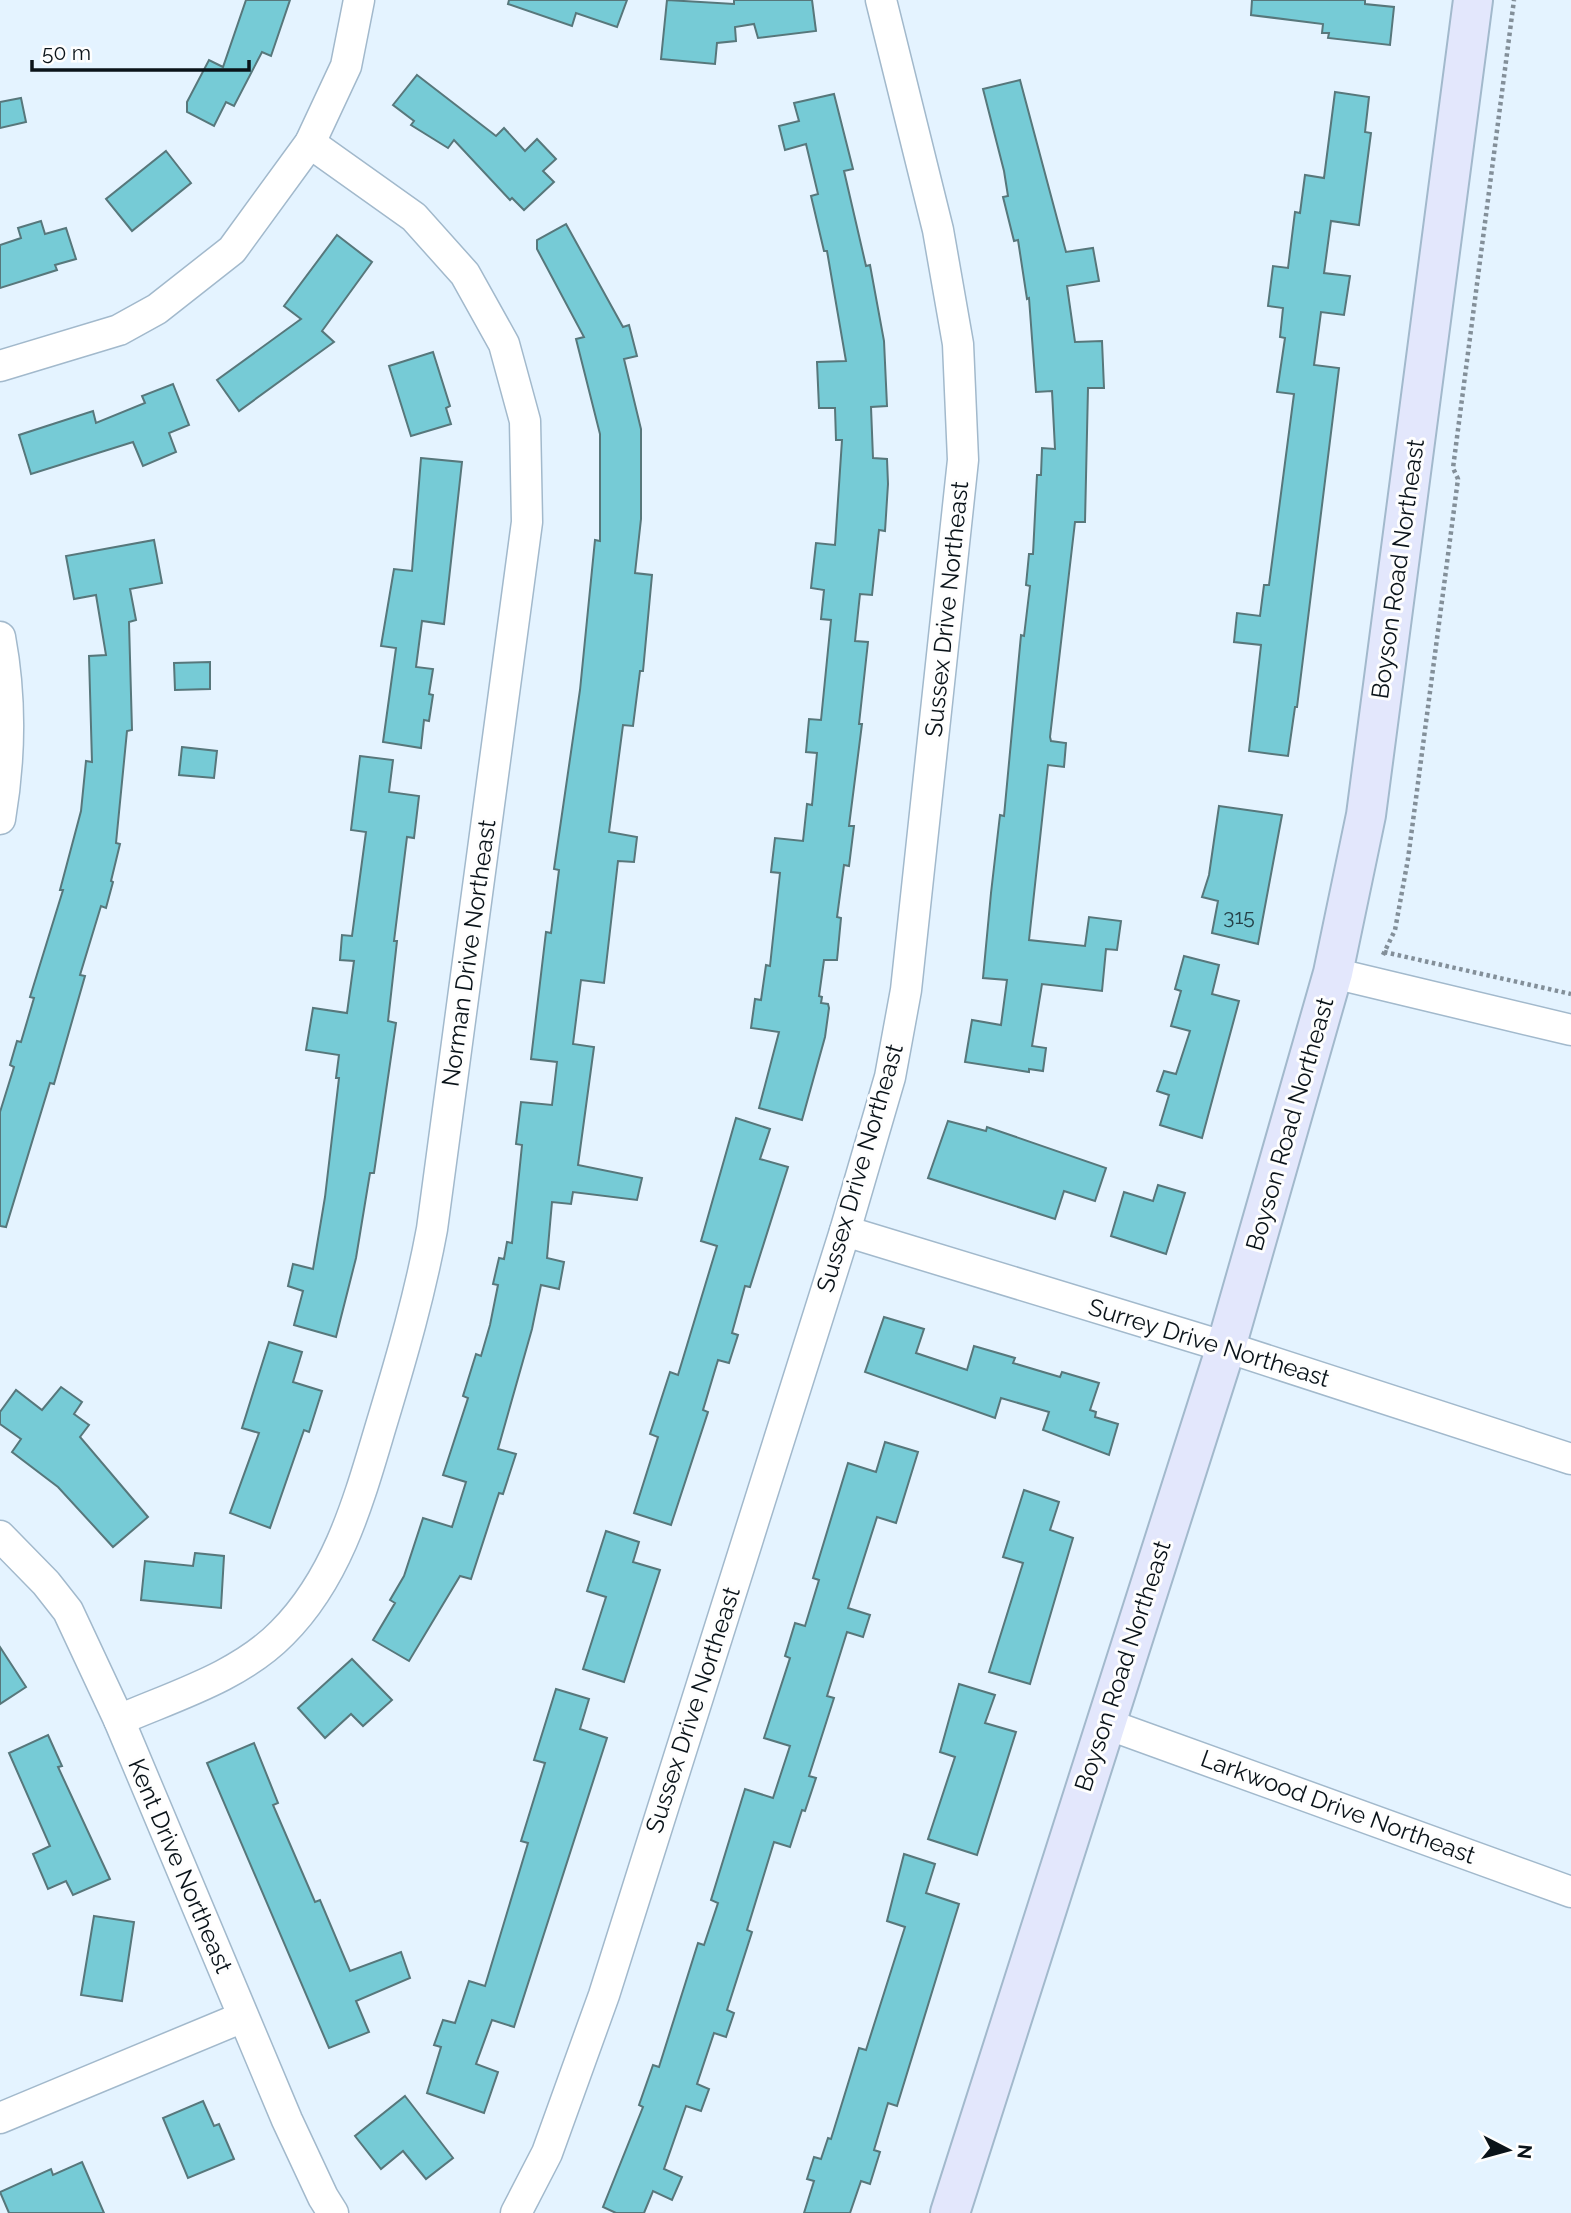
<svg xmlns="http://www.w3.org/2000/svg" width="1571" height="2213" viewBox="0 0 1571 2213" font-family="Raleway,sans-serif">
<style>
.building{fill:#76cbd6;stroke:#57777b;stroke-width:2}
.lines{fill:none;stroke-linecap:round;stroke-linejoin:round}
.minor-casing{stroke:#a2b9cc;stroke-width:33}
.secondary-casing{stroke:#a2b9cc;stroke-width:42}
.path{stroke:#838f99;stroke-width:4.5;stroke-dasharray:3.5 3.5;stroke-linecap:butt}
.minor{stroke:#fff;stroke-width:30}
.secondary{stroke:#e3e7fc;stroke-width:38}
.labels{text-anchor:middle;stroke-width:6;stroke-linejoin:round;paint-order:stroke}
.number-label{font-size:21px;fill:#254148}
.street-label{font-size:24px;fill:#0a1319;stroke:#fefefe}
</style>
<rect width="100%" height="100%" fill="#e4f3ff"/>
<!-- building -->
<g class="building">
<polygon points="246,0 290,0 271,56 262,52 234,106 226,102 214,126 187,112 187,102 209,60 223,67"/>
<polygon points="509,0 627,0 617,27 576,13 572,26 508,4"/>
<polygon points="667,0 734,4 734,0 812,0 816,31 758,38 754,24 735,27 736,41 717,43 715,64 661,59"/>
<polygon points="1252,0 1365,0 1365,4 1394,7 1390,45 1328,38 1329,33 1322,33 1323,24 1251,15"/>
<polygon points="417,75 496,136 504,128 525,151 537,139 556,159 543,171 554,182 524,210 512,198 510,200 454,140 448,148 411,125 414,121 393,105"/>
<polygon points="1020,80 1066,252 1093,248 1099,281 1067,286 1075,342 1102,341 1104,388 1088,388 1085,522 1075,522 1050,737 1051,741 1066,743 1064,767 1048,765 1029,940 1085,946 1089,917 1121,921 1117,950 1106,949 1102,991 1042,984 1032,1046 1046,1048 1043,1071 1029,1069 1029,1072 965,1062 972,1020 1001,1025 1007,980 983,978 991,893 1000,815 1004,816 1021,635 1024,636 1030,586 1026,585 1029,554 1033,554 1037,475 1041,475 1042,448 1055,449 1052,391 1036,392 1029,298 1027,299 1018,240 1014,241 1003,197 1008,196 1004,171 983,89"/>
<polygon points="1335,92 1369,97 1365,132 1371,133 1359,225 1331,221 1324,273 1350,276 1344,315 1321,312 1314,365 1339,368 1297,707 1295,707 1288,756 1249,751 1261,645 1234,642 1237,613 1260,616 1264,585 1269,585 1294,394 1277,392 1285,338 1280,337 1283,308 1268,306 1273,266 1288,268 1295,212 1300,213 1305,175 1324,178"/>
<polygon points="834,94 853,169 844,171 866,266 870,265 884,341 887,406 871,407 873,458 887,459 888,484 885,531 879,530 872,595 860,594 855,641 868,642 859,724 862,724 849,826 854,826 849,866 844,865 837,917 841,918 837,960 824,960 819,996 822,997 821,1003 828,1004 829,1008 825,1037 802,1120 759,1108 779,1032 751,1028 755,999 761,1000 766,965 770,966 780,873 771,872 775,838 803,841 807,804 812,805 817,753 806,752 809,719 821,720 831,620 821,619 824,590 811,588 816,543 835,545 842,440 836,440 835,408 819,408 817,362 846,361 827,251 824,251 811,196 818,194 806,144 785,150 779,126 799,121 794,103"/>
<polygon points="21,98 26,122 0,128 0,102"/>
<polygon points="166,151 191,183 132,231 106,199"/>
<polygon points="41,221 45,234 66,228 76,259 55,265 57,270 0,288 0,245 21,238 18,228"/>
<polygon points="566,224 623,327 629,325 637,356 624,359 641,429 641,519 635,573 652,575 643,671 640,671 633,726 623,725 609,832 637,837 634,862 618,861 604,983 581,980 573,1044 594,1047 578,1165 642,1178 637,1200 573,1192 571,1204 552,1202 547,1258 564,1262 559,1289 541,1285 532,1329 498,1449 516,1454 503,1494 499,1493 471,1579 460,1576 409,1661 373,1640 395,1603 390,1600 404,1576 423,1518 452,1527 466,1482 443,1475 468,1398 463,1396 476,1354 481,1356 490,1325 498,1285 493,1284 499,1258 504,1259 507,1242 512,1243 522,1145 516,1144 521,1102 552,1105 557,1062 531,1059 546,932 551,933 559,870 554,869 580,690 595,540 600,541 600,434 576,339 584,337 537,249 537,240"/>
<polygon points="337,235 372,262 322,331 334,342 239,411 217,380 301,319 284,306"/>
<polygon points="433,352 450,406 446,408 451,424 411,436 389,366"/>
<polygon points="173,384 189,425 169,433 176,452 143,466 133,442 31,474 19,435 93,411 96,423 145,403 142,396"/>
<polygon points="421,458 462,462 444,624 422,621 416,667 433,669 429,694 433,695 429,721 424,720 421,748 383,742 396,648 381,646 394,569 412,571"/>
<polygon points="154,540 162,583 130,589 136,620 129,622 132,730 127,731 116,843 120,844 111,881 113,882 106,908 101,906 80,975 85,976 54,1084 50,1083 6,1227 0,1226 0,1112 14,1067 10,1065 17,1041 21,1042 34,998 30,997 63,890 60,890 81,811 86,761 92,762 89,656 106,655 96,595 74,599 66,556"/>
<polygon points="210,662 210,689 175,690 174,663"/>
<polygon points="182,747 217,751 214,778 179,775"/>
<polygon points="360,756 393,760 389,792 419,796 414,838 407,837 394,941 397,941 388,1021 396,1023 374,1173 370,1173 356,1258 336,1337 294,1325 303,1291 288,1286 293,1264 313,1269 325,1197 339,1078 336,1078 339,1055 306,1050 313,1008 347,1013 354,961 340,960 342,935 352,936 366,832 351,830"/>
<polygon points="1219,806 1282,815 1258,944 1212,933 1218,901 1202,897 1209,875"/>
<polygon points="1184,956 1219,965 1212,994 1239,1001 1202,1138 1160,1125 1169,1095 1157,1091 1164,1071 1176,1074 1190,1031 1171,1026 1181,991 1175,989"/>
<polygon points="736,1118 770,1129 760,1159 788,1167 750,1287 745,1286 732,1333 738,1335 729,1363 718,1360 703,1410 708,1412 671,1525 634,1513 658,1437 650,1434 670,1372 678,1375 717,1246 701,1241"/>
<polygon points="948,1121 986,1131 987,1127 1106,1168 1095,1201 1064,1191 1055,1219 928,1178"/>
<polygon points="1158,1185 1185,1193 1166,1254 1111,1236 1124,1192 1153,1201"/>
<polygon points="884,1317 924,1329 916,1353 967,1370 974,1346 1015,1358 1013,1363 1060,1377 1062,1372 1099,1383 1090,1410 1096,1412 1095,1417 1118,1424 1109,1455 1043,1430 1049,1412 1001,1398 995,1418 865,1372"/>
<polygon points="269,1342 302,1352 293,1382 322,1391 309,1432 304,1430 270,1528 230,1513 259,1433 242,1428"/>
<polygon points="61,1387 82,1402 74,1414 89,1425 80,1437 148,1517 113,1547 58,1487 12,1452 21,1439 0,1424 0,1412 16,1390 42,1410"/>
<polygon points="885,1442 918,1452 896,1523 877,1517 848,1608 870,1615 863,1637 847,1632 827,1696 834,1698 809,1776 816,1778 805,1811 802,1810 790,1847 774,1842 747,1930 752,1932 727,2010 734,2013 726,2037 714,2033 697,2084 709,2089 701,2111 686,2106 664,2169 682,2177 672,2200 653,2191 644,2213 616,2213 603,2207 643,2107 639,2105 653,2065 659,2067 698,1943 704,1945 718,1903 711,1900 745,1789 773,1798 790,1746 764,1738 790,1658 785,1656 795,1623 805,1626 819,1580 813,1578 848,1463 876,1472"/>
<polygon points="1024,1490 1059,1502 1050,1530 1073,1538 1030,1684 989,1672 1023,1563 1003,1557"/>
<polygon points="606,1531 639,1542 633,1562 660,1570 624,1682 583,1669 606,1597 587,1591"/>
<polygon points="195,1553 224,1556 221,1608 141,1600 145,1561 193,1566"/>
<polygon points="0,1647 26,1687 0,1704"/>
<polygon points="352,1659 392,1700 363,1726 351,1714 325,1738 298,1708"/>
<polygon points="959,1684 995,1695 985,1723 1016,1732 977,1855 928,1839 955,1757 940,1752"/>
<polygon points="556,1689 589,1699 580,1729 607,1738 514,2027 492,2020 476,2064 498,2072 484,2113 427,2093 441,2047 434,2045 443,2020 455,2023 469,1981 485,1986 528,1843 521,1841 545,1763 534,1760"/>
<polygon points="48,1735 62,1766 58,1767 110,1879 73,1895 66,1881 48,1889 33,1854 50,1846 9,1753"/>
<polygon points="254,1743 278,1803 273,1805 315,1902 320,1900 350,1971 401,1952 410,1978 356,2001 369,2032 329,2048 207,1763"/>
<polygon points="904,1854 935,1864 926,1893 959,1904 897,2106 888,2103 874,2150 880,2152 870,2184 861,2181 850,2213 804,2213 814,2181 807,2179 814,2157 821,2159 828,2138 831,2139 859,2048 866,2050 905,1927 887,1921"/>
<polygon points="94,1916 134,1922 122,2001 81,1995"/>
<polygon points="405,2096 453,2158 426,2179 403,2151 381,2169 355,2136"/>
<polygon points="203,2101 214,2126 219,2124 234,2159 188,2178 163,2118"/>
<polygon points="82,2162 104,2213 9,2213 0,2192 51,2169 53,2175"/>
</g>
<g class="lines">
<!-- minor casing -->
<g class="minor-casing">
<g id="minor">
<polyline points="0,366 119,330 157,309 232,250 310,143 346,66 359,0"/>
<path d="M0 637C11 696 10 760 0 819"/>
<polyline points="1333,973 1571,1030"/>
<polyline points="845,1231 1226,1347 1571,1459"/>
<polyline points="0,1536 46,1583 68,1611 119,1720 287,2120 323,2197 333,2213"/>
<path d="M119 1720C174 1696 239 1677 282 1633 340 1575 360 1495 383 1419 402 1356 420 1294 432 1229L527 522 525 421 504 344 465 274 414 217 310 143"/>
<polyline points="1104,1723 1571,1892"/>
<polyline points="0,2118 243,2017"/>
<polyline points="516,2213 547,2153 604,1995 845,1231 890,1077 906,990 963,460 958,344 938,230 881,0"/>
</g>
</g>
<!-- secondary casing -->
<g class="secondary-casing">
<polyline id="secondary" points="950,2213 1226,1347 1333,973 1366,815 1473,0"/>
</g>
<!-- path -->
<g class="path">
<polyline points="1384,952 1571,994"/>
<polyline points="1383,955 1395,930 1408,859 1458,479 1453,468 1514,0"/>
</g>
<!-- minor -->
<use href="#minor" class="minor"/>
<!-- secondary -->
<use href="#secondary" class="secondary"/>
</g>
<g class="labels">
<!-- number labels -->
<g class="number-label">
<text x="1239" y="924">315</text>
</g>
<!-- street labels -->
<g class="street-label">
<text transform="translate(1398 569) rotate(-82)" y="8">Boyson Road Northeast</text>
<text transform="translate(947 609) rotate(-84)" y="8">Sussex Drive Northeast</text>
<text transform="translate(469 953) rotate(-82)" y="8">Norman Drive Northeast</text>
<text transform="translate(1290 1124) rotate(-74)" y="8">Boyson Road Northeast</text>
<text transform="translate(860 1168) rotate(-74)" y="8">Sussex Drive Northeast</text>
<text transform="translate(1209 1343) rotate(17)" y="8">Surrey Drive Northeast</text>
<text transform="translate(1123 1666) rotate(-72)" y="8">Boyson Road Northeast</text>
<text transform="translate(693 1710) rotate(-72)" y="8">Sussex Drive Northeast</text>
<text transform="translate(1338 1807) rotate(20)" y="8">Larkwood Drive Northeast</text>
<text transform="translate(180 1866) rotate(67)" y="8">Kent Drive Northeast</text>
</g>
</g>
<!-- north arrow -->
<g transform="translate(1508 2150) rotate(96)" stroke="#fefefe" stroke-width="5" paint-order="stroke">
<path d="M0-5L12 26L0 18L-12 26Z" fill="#0a1319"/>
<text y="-10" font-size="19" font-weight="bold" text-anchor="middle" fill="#0a1319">N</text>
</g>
<!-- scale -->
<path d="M32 60v10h217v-10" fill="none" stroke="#0a1319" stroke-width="3.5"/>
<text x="42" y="60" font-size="21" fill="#0a1319" stroke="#fefefe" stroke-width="5" paint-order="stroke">50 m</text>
</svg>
